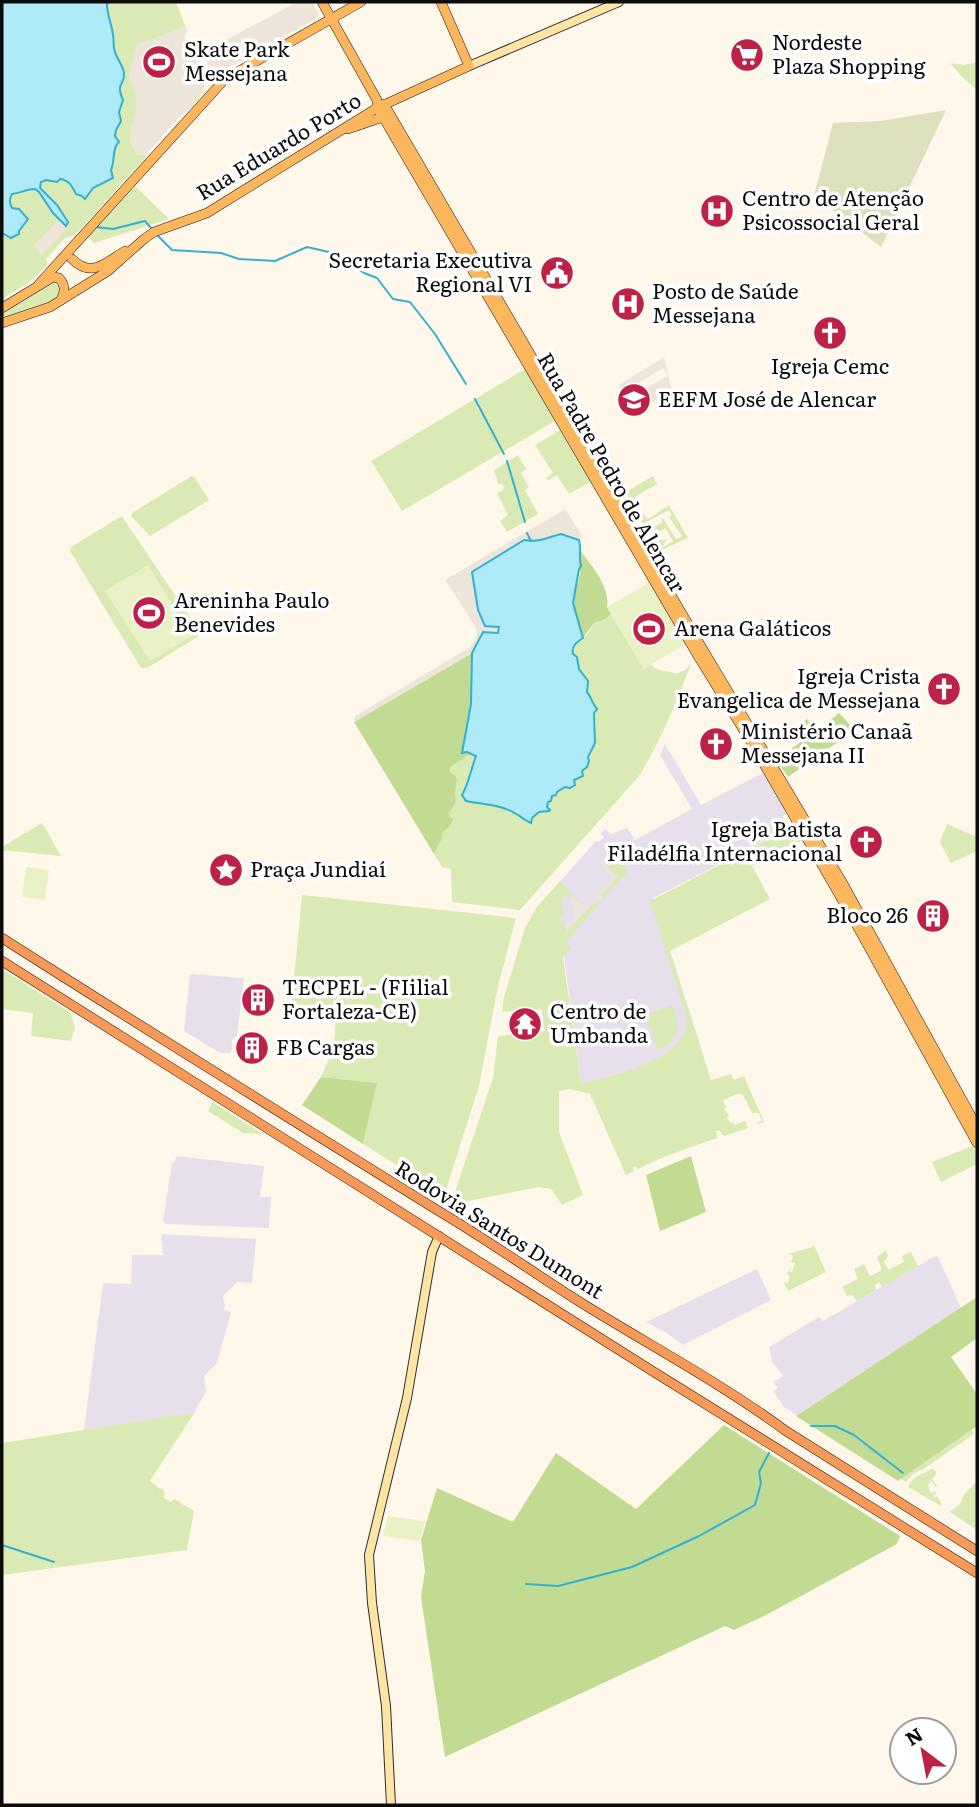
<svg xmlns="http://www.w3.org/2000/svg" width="979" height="1807" viewBox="0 0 979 1807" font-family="Literata,serif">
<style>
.industrial{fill:#e7dfeb}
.green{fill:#daeab4}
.forest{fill:#c1db93}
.cemetery{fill:#dce0bc}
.pitch{fill:#eaf1c6}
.plaza{fill:#eee5da}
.water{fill:#aeeaf7;stroke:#34b0d0;stroke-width:2}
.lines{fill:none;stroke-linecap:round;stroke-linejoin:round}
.stream{stroke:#34b0d0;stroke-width:2}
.secondary-casing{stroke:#2e2e2e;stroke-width:10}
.primary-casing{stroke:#1d1d1d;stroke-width:10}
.trunk-casing{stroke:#1d1d1d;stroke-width:10}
.secondary{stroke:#ffe4a5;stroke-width:8}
.primary{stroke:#fbb65e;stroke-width:9}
.trunk{stroke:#f99957;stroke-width:9}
.labels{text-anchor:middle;stroke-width:7;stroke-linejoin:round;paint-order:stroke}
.poi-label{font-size:21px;fill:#0c0c0c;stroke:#fff;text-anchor:start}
.street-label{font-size:21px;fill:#0c0c0c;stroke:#fff}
</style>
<rect width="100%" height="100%" fill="#fff7ea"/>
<!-- industrial -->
<g class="industrial">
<polygon points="665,744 701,805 763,773 786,813 783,817 786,823 794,826 653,898 701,1048 581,1085 555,887 596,841 599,842 604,837 601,834 605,829 611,834 627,828 635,840 692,809 660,755"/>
<polygon points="190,974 244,978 237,1036 232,1040 231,1053 220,1053 184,1031"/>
<polygon points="176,1156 264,1166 260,1197 271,1197 269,1228 166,1224 163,1221 172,1163 175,1162"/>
<polygon points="161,1234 256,1239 252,1283 237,1282 223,1296 225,1306 224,1310 231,1312 217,1363 204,1376 206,1391 193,1415 189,1413 84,1430 103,1283 131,1284 132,1255 163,1255"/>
<polygon points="935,1256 938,1257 961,1308 797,1415 784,1407 773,1391 778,1388 773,1382 783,1376 772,1361 769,1347 819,1317 823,1321"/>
<polygon points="757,1269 771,1300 683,1345 668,1334 646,1322"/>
</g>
<!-- green -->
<g class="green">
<path d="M2 2H176L187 31 184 37 191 56H195C198 63 202 70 204 78 207 91 192 110 181 115L145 155 146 157 74 236 65 238 47 258V265C35 280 18 289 2 299Z"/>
<polygon points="977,62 977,90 962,77 950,63 964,65"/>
<polygon points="135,186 169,219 94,243 88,236"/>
<path d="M54 280 57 281 61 290C52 309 21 313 2 319V313Z"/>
<polygon points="525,369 555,421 402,511 371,461"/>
<polygon points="562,429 592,481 569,494 557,475 548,480 546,478 553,473 535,445"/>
<polygon points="518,455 526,469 521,473 529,487 525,490 538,514 507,532 500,521 508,515 497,493 503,490 504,487 502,484 498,484 494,470"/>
<polygon points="192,476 195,478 209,500 150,536 131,516 132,513"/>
<polygon points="653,476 657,484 635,497 637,502 632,505 624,493"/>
<polygon points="669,505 688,538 655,553 649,543 667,539 662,548 673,541 665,528 653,535 648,541 644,533 663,522 661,519 663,518 676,539 682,536 669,517 672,515 669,510 643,524 638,516 643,513 648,519"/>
<polygon points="120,517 123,518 200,632 199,636 147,668 141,668 70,551 71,547"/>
<path d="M611 614 644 669 651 665C662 674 667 669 676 674L685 670 691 664C676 702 661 741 639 776L520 910 452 902 451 869 442 867 434 854 442 833 453 822 454 819 450 817 449 813 456 802 455 791 457 781 450 772V768L470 753 476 756C473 765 472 774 466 783L475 803C496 804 513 813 531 822L532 818 539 812 549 811 547 807C550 793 564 789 574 780 590 765 598 741 595 719 593 710 593 699 587 692 589 677 567 654 575 644 577 641 581 640 584 637 589 633 591 628 594 623L604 620Z"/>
<polygon points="42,823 61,856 2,850 2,847"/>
<polygon points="947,824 975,836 977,832 977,851 951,863 940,842"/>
<path d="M794 826 803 840 752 866 770 899 670 951 711 1080 731 1074 734 1080 744 1076 764 1122 757 1124 756 1123 762 1121 759 1113H752L743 1095 738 1094 723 1100 726 1108 724 1109 729 1116 727 1117 730 1123 733 1122 734 1125 745 1121 748 1128 724 1136 719 1130 716 1131 717 1138C690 1147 662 1157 638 1169L634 1166 633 1168 634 1171 626 1175 590 1094 570 1089 559 1091V1132L583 1195 562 1205 551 1189 539 1187 458 1203 455 1197V1192L493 1078 498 1036 544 1031 542 1009 502 1012 504 997 525 928 536 908 560 881 565 885 564 887 587 908 586 909 571 896 562 897 564 916 561 917 562 923H565L566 932 595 902 599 905 566 942 571 948 563 957 581 1084C611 1075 687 1061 687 1020L650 901Z"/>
<polygon points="620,851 627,873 604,898 601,895 617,877 604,863 613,853"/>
<polygon points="302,895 516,918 498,986 479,1086 445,1193 442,1193 363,1144 377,1083 321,1077 334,1048 336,1015 291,1011"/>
<polygon points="2,969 70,1012 75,1027 71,1041 31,1036 33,1013 2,1009"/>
<path d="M673 1005C680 1028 681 1039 657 1050L646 1015Z"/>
<polygon points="212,1102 217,1105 263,1134 243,1133 208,1111"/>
<polygon points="973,1146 977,1154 977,1164 941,1182 932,1162"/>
<polygon points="813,1243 826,1272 788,1291 784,1282 788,1283 790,1276 787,1275 788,1271 792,1272 795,1263 791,1262 793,1256 788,1254 812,1247 813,1246"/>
<polygon points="886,1250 888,1256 884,1262 888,1270 904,1262 902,1256 911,1252 918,1266 882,1287 879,1282 875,1285 876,1290 857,1301 853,1295 847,1296 842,1287 858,1279 854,1269 864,1264 870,1276 882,1270 877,1257"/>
<polygon points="189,1413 193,1415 150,1481 160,1489 162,1488 165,1493 163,1497 171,1502 174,1499 194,1511 187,1550 2,1575 2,1443"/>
<polygon points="971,1430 974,1434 925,1468 913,1474 906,1482 901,1479"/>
<path d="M933 1468 936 1472 935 1476 932 1479 937 1486 935 1487 932 1481 928 1485 930 1492 933 1493 935 1491 937 1493 933 1496 935 1498 937 1496 942 1504 941 1506 908 1487C912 1476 923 1474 933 1468Z"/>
<polygon points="977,1481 977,1530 950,1512 961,1503 963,1496"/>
</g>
<!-- forest -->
<g class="forest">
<path d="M580 550C591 565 611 588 607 607L611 614 604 620 594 623 583 638 573 603 580 573Z"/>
<path d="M472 653 471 704 462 752 474 754 467 755C462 761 455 763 450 768V772L456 777 457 781 455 791 456 802 449 813 450 817 454 819 450 826 442 833V838L434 854 354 722Z"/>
<polygon points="839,713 855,730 788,777 776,760 806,738 797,726 807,719 817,731"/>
<polygon points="321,1077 377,1083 363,1144 302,1105"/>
<polygon points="691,1156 706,1212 660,1231 646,1175"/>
<polygon points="977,1297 977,1338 951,1357 977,1394 977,1426 898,1481 796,1416"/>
<polygon points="724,1425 900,1536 897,1544 766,1615 734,1630 725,1626 445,1757 421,1597 425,1571 421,1540 437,1488 513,1522 556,1453 636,1509"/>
</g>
<!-- cemetery -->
<polygon class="cemetery" points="946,110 881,247 814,196 833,123 881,121"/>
<!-- pitch -->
<g class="pitch">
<polygon points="148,565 192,636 150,661 105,591"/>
<polygon points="650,582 687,645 682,646 644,669 607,607"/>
<polygon points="26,867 49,870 45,900 22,897"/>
<polygon points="388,1516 425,1521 420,1541 383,1536"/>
</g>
<!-- plaza -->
<g class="plaza">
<polygon points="297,2 313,2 319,15 317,18 217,74 212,74 202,51 203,48 205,51"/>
<polygon points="185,26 187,31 184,37 191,56 195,56 204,77 203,90 186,113 181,115 145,155 137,155 129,141 136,110 136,97 129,75 136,45"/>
<polygon points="59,219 68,227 41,256 34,245"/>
<polygon points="664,357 674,399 667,388 662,392 664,395 642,408 634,396 668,375 663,368 623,392 619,385"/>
<polygon points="565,509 583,537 579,540 561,534 545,540 531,541 478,610 485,626 499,627 498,633 481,635 476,647 472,653 354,722 355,716 470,647 473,643 477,635 476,628 445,580"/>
<polygon points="619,849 620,851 613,853 604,863 617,877 601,895 604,898 602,901 598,898 566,932 565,924 572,923 574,921 572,900 570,899 570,896 571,895 587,909 583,905 585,903 589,906 614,877 601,866 601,863 612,851"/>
</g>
<!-- water -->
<g class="water">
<path d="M2 2H107C106 13 112 24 113 35 114 40 113 46 115 52 117 59 123 65 124 73 125 86 115 82 123 100L119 112 121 121 116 130 115 136 119 142C112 147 115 162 111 170L113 178 93 188 85 199 82 196 76 194C72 186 69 180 60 179L57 182 46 180 41 182 40 188 57 205 68 222 66 226 53 213 39 192 35 189C27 189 21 193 12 194 9 199 9 203 12 208L19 209 28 219 19 231V234L11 238 2 233Z"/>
<path d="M561 534 579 540C582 549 578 558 581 566L579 569 573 603 583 638C577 642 571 646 573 654L577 657 579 669 588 681 587 692C592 698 591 702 597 709L594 713 595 743 588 757 589 761 587 767 582 771 583 776 574 780 575 785 570 788 565 787 557 792 556 795 552 796 551 801 548 802 547 807 550 810 549 811 539 812 532 818 531 823C523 819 515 812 506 809 494 804 480 804 466 801L462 795C469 783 471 769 476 756L467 752 462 753 471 704 472 653 483 632 498 633 499 627 485 626 478 610 472 572 524 540C538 543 548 537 561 534Z"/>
</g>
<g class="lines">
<!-- stream -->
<g class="stream">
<polyline points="96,227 113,229 145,221 152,229"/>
<polyline points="158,236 172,250 221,253 239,259 275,261 307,247 333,253 364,273 377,278 393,299 410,302 435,334 466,384"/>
<polyline points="475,399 504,454"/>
<polyline points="507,461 525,522"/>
<polyline points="527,533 531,541"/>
<polyline points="811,1426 835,1426 854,1435 903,1473"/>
<polyline points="2,1545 54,1562"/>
<polyline points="526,1584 558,1586 632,1567 699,1536 755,1505 761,1483 759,1472 769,1453"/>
</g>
<!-- secondary casing -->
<g class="secondary-casing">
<g id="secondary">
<polyline points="469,66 619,2"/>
<polyline points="391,1805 386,1706 372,1603 369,1555 407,1398 432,1252 439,1236"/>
</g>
</g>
<!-- primary casing -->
<g class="primary-casing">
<g id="primary">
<polyline points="322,2 377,100 377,108 383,117 698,656 757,752 855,922 977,1143"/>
<polyline points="384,104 702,648 842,882 977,1127"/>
<polyline points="348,129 383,117"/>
<path d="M72 259C92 279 106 262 125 251"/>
<polyline points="39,284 225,79 361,2"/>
<path d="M2 308 53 277 59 278C66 285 65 292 61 300"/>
<polyline points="2,323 50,307 108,271 144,239 154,232 207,213 377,108 469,66 441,2"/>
</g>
</g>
<!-- trunk casing -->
<g class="trunk-casing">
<g id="trunk">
<path d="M2 938C148 1031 295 1122 442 1213 489 1241 534 1273 580 1302 649 1345 721 1383 786 1431L977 1551"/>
<polyline points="2,961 654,1372 977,1573"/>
</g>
</g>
<!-- secondary -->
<use href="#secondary" class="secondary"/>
<!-- primary -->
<use href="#primary" class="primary"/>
<!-- trunk -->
<use href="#trunk" class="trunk"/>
</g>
<!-- icons -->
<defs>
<g id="supermarket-disc" transform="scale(1.75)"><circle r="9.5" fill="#be2148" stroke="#fff"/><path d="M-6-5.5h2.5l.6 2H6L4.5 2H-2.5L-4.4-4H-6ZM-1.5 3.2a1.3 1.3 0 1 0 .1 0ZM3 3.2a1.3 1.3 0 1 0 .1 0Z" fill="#fff"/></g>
<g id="stadium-disc" transform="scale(1.75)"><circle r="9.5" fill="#be2148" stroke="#fff"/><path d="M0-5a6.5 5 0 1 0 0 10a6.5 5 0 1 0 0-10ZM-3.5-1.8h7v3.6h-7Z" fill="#fff"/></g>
<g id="hospital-disc" transform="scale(1.75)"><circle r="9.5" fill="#be2148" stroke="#fff"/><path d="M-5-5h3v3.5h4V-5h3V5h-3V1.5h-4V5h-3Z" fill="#fff"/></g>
<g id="civic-disc" transform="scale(1.75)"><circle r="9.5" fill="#be2148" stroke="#fff"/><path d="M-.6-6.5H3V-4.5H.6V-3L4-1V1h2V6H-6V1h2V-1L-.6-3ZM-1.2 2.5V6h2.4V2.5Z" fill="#fff"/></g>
<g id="church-disc" transform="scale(1.75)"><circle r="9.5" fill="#be2148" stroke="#fff"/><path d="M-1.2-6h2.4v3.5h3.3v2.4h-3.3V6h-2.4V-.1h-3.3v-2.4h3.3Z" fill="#fff"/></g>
<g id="school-disc" transform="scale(1.75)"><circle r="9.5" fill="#be2148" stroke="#fff"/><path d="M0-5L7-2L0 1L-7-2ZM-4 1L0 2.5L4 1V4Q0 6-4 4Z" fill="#fff"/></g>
<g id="sight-disc" transform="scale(1.75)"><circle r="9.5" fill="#be2148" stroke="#fff"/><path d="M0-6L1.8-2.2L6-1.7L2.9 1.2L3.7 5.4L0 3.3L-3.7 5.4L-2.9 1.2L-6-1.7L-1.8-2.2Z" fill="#fff"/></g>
<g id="building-disc" transform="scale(1.75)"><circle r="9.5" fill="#be2148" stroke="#fff"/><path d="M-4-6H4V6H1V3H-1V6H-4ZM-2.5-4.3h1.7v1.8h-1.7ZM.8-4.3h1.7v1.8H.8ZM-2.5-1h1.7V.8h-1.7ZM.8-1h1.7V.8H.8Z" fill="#fff"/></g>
<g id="temple-disc" transform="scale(1.75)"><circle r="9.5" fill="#be2148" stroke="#fff"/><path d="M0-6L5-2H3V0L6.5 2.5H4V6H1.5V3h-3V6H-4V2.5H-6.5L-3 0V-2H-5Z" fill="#fff"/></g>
</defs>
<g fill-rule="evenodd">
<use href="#supermarket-disc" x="747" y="55"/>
<use href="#stadium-disc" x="159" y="62"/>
<use href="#hospital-disc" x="717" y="211"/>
<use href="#civic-disc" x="557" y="273"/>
<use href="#hospital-disc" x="628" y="304"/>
<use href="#church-disc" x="830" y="333"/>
<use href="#school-disc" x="634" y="400"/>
<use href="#stadium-disc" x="149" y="613"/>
<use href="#stadium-disc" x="649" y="629"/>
<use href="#church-disc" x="944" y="689"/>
<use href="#church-disc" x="716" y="744"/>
<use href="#church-disc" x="866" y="842"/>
<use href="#sight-disc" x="226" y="870"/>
<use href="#building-disc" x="933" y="916"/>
<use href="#building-disc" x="258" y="1000"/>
<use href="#temple-disc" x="525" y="1024"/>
<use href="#building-disc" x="252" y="1048"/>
</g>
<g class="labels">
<!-- poi labels -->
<g class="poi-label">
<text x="772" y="50">Nordeste<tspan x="772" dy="24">Plaza Shopping</tspan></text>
<text x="184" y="57">Skate Park<tspan x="184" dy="24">Messejana</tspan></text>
<text x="742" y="206">Centro de Atenção<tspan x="742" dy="24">Psicossocial Geral</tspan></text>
<text x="532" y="268" text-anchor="end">Secretaria Executiva<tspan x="532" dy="24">Regional VI</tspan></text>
<text x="652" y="299">Posto de Saúde<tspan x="652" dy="24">Messejana</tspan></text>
<text x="830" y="374" text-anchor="middle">Igreja Cemc</text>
<text x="658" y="407">EEFM José de Alencar</text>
<text x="174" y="608">Areninha Paulo<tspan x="174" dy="24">Benevides</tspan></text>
<text x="674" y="636">Arena Galáticos</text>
<text x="920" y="684" text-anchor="end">Igreja Crista<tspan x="920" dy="24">Evangelica de Messejana</tspan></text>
<text x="740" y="739">Ministério Canaã<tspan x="740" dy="24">Messejana II</tspan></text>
<text x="842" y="837" text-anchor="end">Igreja Batista<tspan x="842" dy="24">Filadélfia Internacional</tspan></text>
<text x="250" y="877">Praça Jundiaí</text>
<text x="908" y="923" text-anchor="end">Bloco 26</text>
<text x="282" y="995">TECPEL - (FIilial<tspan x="282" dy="24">Fortaleza-CE)</tspan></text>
<text x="550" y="1019">Centro de<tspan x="550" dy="24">Umbanda</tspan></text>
<text x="276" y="1055">FB Cargas</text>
</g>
<!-- street labels -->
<g class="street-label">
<text transform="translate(279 147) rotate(-31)" y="7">Rua Eduardo Porto</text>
<text transform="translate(611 473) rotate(60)" y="7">Rua Padre Pedro de Alencar</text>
<text transform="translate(499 1230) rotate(32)" y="7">Rodovia Santos Dumont</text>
</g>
</g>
<!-- border -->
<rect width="979" height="1807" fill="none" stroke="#0c0c0c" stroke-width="7"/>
<!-- north arrow -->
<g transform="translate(923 1751) rotate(328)"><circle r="33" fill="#ffffff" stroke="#9e9e9e" stroke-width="2"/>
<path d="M0-5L12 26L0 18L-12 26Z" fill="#be2148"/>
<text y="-10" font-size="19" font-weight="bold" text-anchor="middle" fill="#0c0c0c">N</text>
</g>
</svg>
